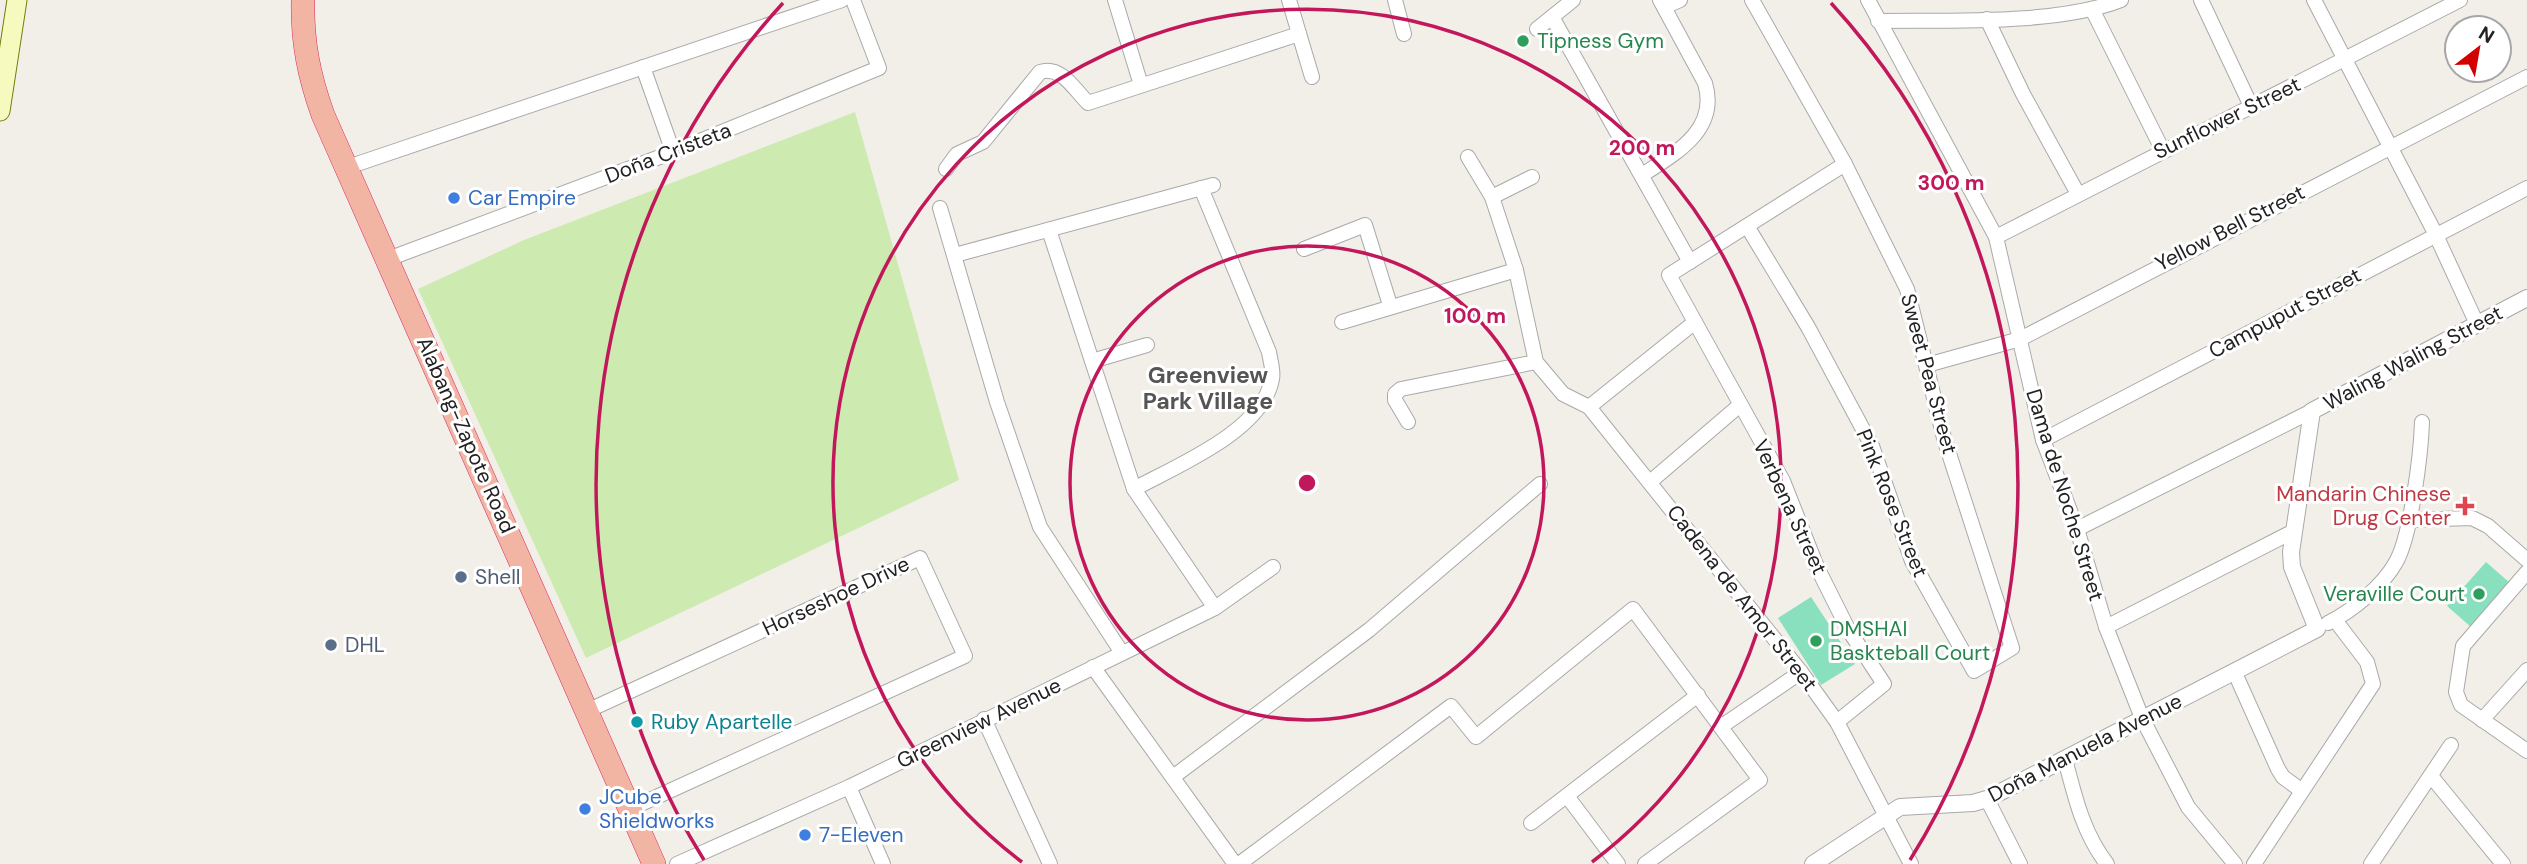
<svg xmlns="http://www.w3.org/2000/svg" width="2527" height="864" viewBox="0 0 2527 864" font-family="'DM Sans',sans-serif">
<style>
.grass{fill:#cdebb0}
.pitch{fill:#88e0be}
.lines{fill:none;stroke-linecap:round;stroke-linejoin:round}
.minor-casing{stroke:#a9a9a9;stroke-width:16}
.tertiary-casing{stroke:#a9a9a9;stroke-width:18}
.secondary-casing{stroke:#707d05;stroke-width:21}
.trunk-casing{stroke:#dc2a67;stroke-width:24}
.minor{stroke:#fff;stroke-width:14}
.tertiary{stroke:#fff;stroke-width:16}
.secondary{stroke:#f7fabf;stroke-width:19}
.trunk{stroke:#f2b4a3;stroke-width:23}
.ring{fill:none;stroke:#c2185b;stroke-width:3.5}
.leisure-dot{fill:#2e9e5b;stroke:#fff;stroke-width:2.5}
.shop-dot{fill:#3f7fe0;stroke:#fff;stroke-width:2.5}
.health-dot{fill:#e0444e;stroke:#fff;stroke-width:2.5}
.service-dot{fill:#5c6f8a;stroke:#fff;stroke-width:2.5}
.culture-dot{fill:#0f9aa8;stroke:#fff;stroke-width:2.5}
.labels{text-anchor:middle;stroke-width:6;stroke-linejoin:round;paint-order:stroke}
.leisure-label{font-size:21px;fill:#27864d;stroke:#fff;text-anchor:start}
.street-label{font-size:21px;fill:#222;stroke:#fff}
.shop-label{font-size:21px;fill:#366cbe;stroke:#fff;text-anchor:start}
.health-label{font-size:21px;fill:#be3a42;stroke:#fff;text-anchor:end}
.service-label{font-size:21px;fill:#4e5e75;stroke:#fff;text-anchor:start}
.culture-label{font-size:21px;fill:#0d838f;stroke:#fff;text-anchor:start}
.neighbourhood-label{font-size:23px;font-weight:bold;fill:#555;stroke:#fff}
.centre{fill:#c2185b;stroke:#fff;stroke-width:3.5}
.ring-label{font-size:21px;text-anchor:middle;font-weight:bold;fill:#c2185b;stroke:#fff;stroke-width:6;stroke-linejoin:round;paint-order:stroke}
</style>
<rect width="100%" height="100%" fill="#f2efe9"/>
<!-- grass -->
<polygon class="grass" points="855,112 959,480 586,658 418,289 524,240"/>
<!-- pitch -->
<g class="pitch">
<polygon points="2486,562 2510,583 2471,627 2447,606"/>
<polygon points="1811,597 1855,664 1821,685 1778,618"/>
</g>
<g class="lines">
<!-- minor casing -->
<g class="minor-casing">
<g id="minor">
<polyline points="1115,0 1141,85"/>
<polyline points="1289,0 1312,77"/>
<polyline points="1395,0 1404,34"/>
<polyline points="1868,0 1996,237 2043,440 2077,529 2106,627 2142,718 2188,807 2235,864"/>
<polyline points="2201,0 2251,106"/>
<polyline points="2314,0 2435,233 2477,324"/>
<polyline points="1664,7 1680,0"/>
<polyline points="2093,11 2162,149"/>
<polyline points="1552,17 1690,262"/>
<polyline points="1987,19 2023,94 2078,194"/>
<path d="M1878 21C1949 20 2057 25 2121 0"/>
<polyline points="1537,29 1573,0"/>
<polyline points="643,67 673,152"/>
<polyline points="1468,157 1492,197 1516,270 1536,362 1563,394 1589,407 1801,672 1837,722 1911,864"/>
<polyline points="348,167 842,0"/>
<path d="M946 169 957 154 983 142 1040 72C1061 65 1074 89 1088 103L1299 34"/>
<path d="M1642 175C1676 153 1719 130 1705 83L1660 0"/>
<polyline points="1492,197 1532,177"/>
<polyline points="940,208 997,402 1040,527 1122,653"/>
<polyline points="1747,226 1808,327 1872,446 1912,561 1974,671 2012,648 1944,438 1907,289 1845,164 1752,0"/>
<polyline points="1049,230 1134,489 1215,608"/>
<polyline points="1996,237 2460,0"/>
<polyline points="1304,249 1365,225 1390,305"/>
<polyline points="955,255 1213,185"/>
<polyline points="388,259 673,152 879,68 853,0"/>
<polyline points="1342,322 1516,270"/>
<polyline points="1092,361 1147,345"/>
<polyline points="1927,365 2020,339 2527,77"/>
<polyline points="1589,407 1695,322"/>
<polyline points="1408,422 1395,400 1395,394 1401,389 1536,362"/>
<polyline points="2043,440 2527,188"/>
<polyline points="1650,482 1740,405"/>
<path d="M1134 489C1176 466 1263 431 1272 379 1274 371 1270 360 1269 352L1201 188"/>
<polyline points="2408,520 2472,518 2488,526 2527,560"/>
<polyline points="2077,529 2312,411"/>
<polyline points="2527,572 2463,646 2456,692 2461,705 2527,751"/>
<path d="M2328 623C2352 611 2383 586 2396 562 2411 536 2421 453 2422 422"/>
<polyline points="2106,627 2292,532"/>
<polyline points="1093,667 1235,864"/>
<polyline points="2235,673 2278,769 2283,777 2302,791"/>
<polyline points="587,711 920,558 965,656 630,809"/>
<polyline points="984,719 1050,864"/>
<polyline points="2482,720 2527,670"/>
<polyline points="1837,722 1884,684 1848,629 1817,567 1783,481 1669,275 1845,164"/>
<polyline points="1722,726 1801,672"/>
<path d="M2065 759C2075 797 2083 833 2107 864"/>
<polyline points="2431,776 2503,864"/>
<polyline points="1173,777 1369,630 1540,484"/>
<polyline points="849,787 883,864"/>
<polyline points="1567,796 1618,864"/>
<polyline points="1987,799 2020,864"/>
<polyline points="1531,823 1698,695"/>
<polyline points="677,864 849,787 1215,608 1273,567"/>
<polyline points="1239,864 1451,706 1476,737 1633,609 1760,780 1645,864"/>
<polyline points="2254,864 2373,684 2367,662 2335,620"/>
<polyline points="2371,864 2451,745"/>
</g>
</g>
<!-- tertiary casing -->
<g class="tertiary-casing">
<polyline id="tertiary" points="1813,864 1900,807 1973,803 1987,799 2317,629 2292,567 2291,552 2312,411 2527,298"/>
</g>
<!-- secondary casing -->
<g class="secondary-casing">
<polyline id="secondary" points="0,111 17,0"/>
</g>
<!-- trunk casing -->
<g class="trunk-casing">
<path id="trunk" d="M303 0C302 42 309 76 323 115L654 864"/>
</g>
<!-- minor -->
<use href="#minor" class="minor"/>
<!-- tertiary -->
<use href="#tertiary" class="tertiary"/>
<!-- secondary -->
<use href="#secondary" class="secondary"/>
<!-- trunk -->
<use href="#trunk" class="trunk"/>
</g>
<!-- distance rings -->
<g class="ring">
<circle cx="1307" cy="483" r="237"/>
<path d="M1022 862A474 474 0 1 1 1592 862"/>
<path d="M704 860A711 711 0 0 1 783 3M1831 3A711 711 0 0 1 1910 860"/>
</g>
<!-- markers -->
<g class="leisure-dot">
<circle cx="1523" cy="41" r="7"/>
<circle cx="2479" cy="594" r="7"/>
<circle cx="1816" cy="641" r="7"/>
</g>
<g class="shop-dot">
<circle cx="454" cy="198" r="7"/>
<circle cx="585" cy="809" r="7"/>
<circle cx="805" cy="835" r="7"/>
</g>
<path class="health-dot" d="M2461.5 495.5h7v7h7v7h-7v7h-7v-7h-7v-7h7z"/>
<g class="service-dot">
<circle cx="461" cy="577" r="7"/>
<circle cx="331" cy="645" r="7"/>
</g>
<circle class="culture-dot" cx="637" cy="722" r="7"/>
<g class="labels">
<!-- leisure labels -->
<g class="leisure-label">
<text x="1537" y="48">Tipness Gym</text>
<text x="2465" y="601" text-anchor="end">Veraville Court</text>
<text x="1830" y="636">DMSHAI<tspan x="1830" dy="24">Baskteball Court</tspan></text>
</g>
<!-- street labels -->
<g class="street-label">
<text transform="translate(2227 118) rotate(-26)" y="7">Sunflower Street</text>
<text transform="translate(668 153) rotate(-21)" y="7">Doña Cristeta</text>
<text transform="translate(2230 228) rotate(-27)" y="7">Yellow Bell Street</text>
<text transform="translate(2285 313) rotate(-28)" y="7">Campuput Street</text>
<text transform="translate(2413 358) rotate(-28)" y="7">Waling Waling Street</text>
<text transform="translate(1929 374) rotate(75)" y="7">Sweet Pea Street</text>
<text transform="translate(466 435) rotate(66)" y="7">Alabang-Zapote Road</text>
<text transform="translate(2065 495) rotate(73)" y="7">Dama de Noche Street</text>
<text transform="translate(1892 503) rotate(68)" y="7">Pink Rose Street</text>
<text transform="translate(1790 507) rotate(65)" y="7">Verbena Street</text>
<text transform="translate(836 596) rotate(-25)" y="7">Horseshoe Drive</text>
<text transform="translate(1742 598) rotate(52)" y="7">Cadena de Amor Street</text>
<text transform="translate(979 723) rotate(-26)" y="7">Greenview Avenue</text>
<text transform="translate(2085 748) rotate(-27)" y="7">Doña Manuela Avenue</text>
</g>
<!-- shop labels -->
<g class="shop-label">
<text x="468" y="205">Car Empire</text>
<text x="599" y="804">JCube<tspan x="599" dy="24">Shieldworks</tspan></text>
<text x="819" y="842">7-Eleven</text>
</g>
<!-- health labels -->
<g class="health-label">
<text x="2451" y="501">Mandarin Chinese<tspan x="2451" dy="24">Drug Center</tspan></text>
</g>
<!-- service labels -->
<g class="service-label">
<text x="475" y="584">Shell</text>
<text x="345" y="652">DHL</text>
</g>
<!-- culture labels -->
<g class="culture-label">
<text x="651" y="729">Ruby Apartelle</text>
</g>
<!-- neighbourhood labels -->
<g class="neighbourhood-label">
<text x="1208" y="383">Greenview<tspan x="1208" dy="26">Park Village</tspan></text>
</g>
</g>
<circle cx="1307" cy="483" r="10" class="centre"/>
<g class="ring-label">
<text x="1642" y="155">200 m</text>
<text x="1951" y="190">300 m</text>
<text x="1475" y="323">100 m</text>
</g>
<!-- north arrow -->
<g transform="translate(2478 49) rotate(31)"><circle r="33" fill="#ffffff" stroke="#a7a7a7" stroke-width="2"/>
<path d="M0-5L12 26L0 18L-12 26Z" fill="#d40000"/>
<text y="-10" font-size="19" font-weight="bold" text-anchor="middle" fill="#222222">N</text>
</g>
</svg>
